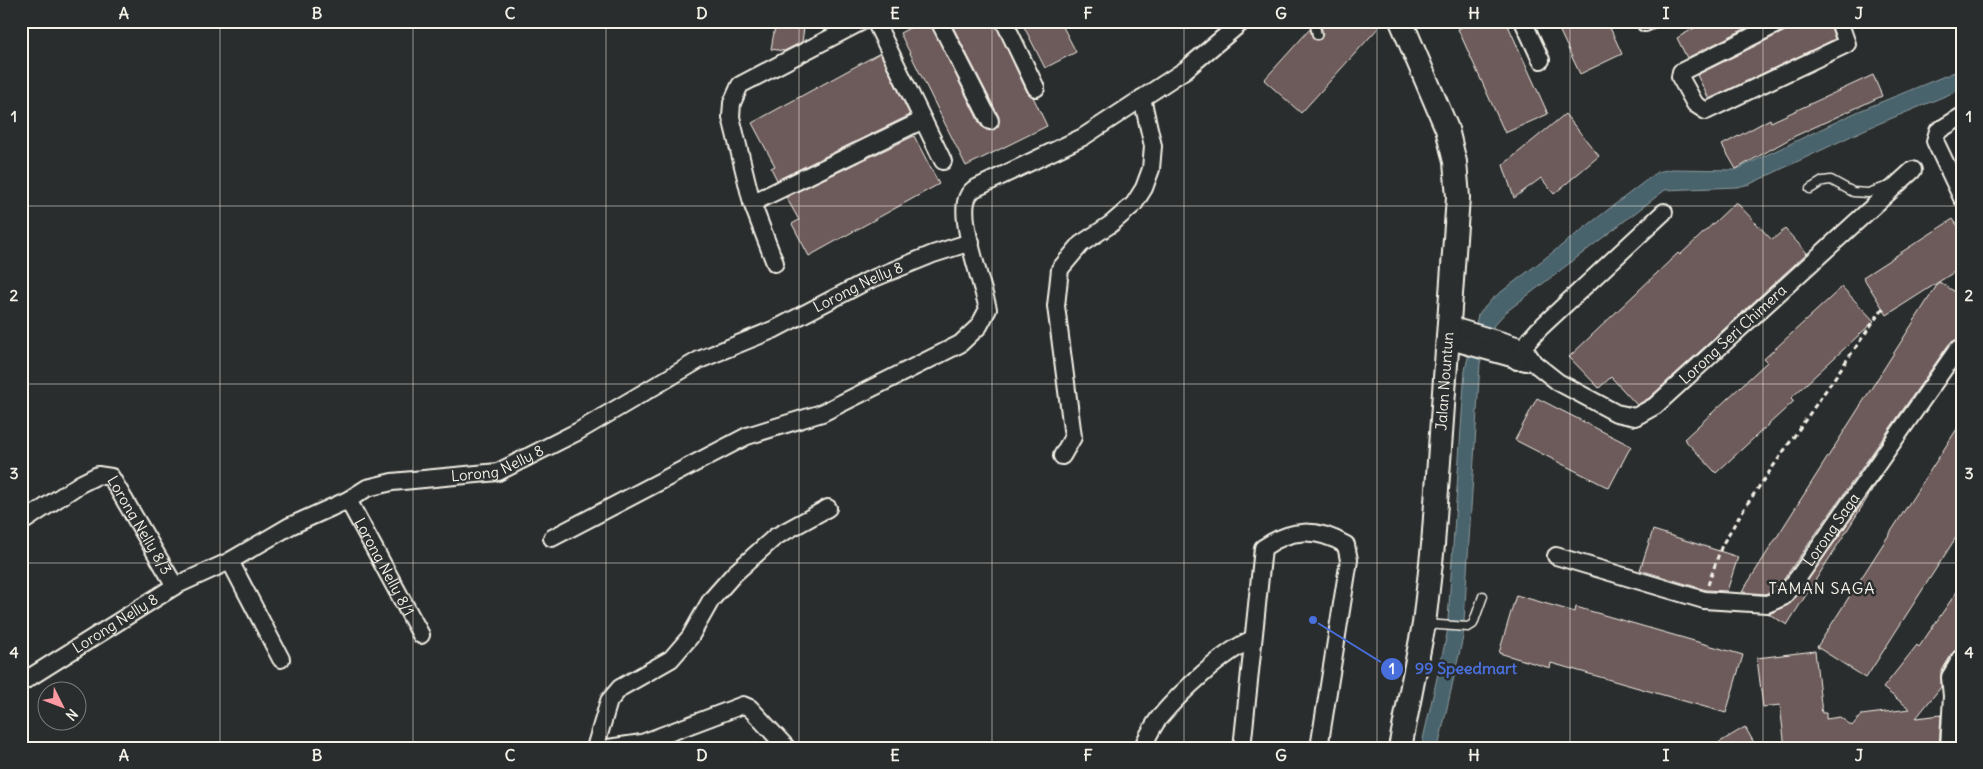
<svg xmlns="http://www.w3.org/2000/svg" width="1983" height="769" viewBox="0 0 1983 769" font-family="Delius,sans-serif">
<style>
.water{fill:#48636d;stroke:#8d9c9e}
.building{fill:#6d5a5a;stroke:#f4f1e8}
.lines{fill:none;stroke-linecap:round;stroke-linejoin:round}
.lane-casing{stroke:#f4f1e8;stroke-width:11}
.street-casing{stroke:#f4f1e8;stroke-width:20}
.secondary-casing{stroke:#f4f1e8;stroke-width:26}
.path{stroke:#f4f1e8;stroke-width:3;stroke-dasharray:5 4;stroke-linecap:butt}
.lane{stroke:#2a2d2e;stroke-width:8}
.street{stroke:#2a2d2e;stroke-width:16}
.secondary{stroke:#2a2d2e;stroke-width:22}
.grid{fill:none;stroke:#f4f1e8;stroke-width:1;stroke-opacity:0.55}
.labels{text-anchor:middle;stroke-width:5;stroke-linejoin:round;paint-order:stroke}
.street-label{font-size:15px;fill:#f4f1e8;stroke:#2a2d2e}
.neighbourhood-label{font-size:16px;letter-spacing:1px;fill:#f4f1e8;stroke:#2a2d2e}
.leader{fill:none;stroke:#486fdb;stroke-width:2}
.callout-dot{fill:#486fdb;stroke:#2a2d2e;stroke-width:2}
.mark-label{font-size:15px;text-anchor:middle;font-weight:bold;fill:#fff}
.callout-label{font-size:16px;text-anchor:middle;font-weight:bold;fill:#486fdb;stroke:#2a2d2e;stroke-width:5;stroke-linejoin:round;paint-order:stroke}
.neatline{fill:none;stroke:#f4f1e8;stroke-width:2}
.grid-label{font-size:16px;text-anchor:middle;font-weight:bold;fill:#f4f1e8}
</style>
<rect width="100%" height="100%" fill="#2a2d2e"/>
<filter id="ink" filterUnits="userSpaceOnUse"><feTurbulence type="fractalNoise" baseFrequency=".02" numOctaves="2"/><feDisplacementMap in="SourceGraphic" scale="10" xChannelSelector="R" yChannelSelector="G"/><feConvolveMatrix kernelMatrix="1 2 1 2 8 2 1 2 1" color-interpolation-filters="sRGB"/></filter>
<g filter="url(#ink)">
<!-- water -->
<polygon class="water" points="1962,69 1962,89 1866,129 1750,184 1737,187 1665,190 1506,312 1494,325 1480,363 1463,637 1438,748 1421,748 1447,634 1465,370 1478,315 1492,299 1657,172 1672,169 1735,170 1859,111"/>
<!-- building -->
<g class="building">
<polygon points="776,21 805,21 802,42 784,51 771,49"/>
<polygon points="923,21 929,21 981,126 990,131 998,127 999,117 950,21 994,21 1027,92 1033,97 1047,126 966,166 900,33"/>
<polygon points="1021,21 1060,21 1076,52 1045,68"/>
<polygon points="1320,21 1372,21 1379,27 1301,113 1264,80 1310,29 1313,39 1321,39 1323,34"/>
<polygon points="1474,21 1506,21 1548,114 1505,133 1458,29"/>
<polygon points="1555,21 1607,21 1622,54 1580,74"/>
<polygon points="1707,21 1760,21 1687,58 1677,38"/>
<polygon points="1793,21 1829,21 1835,39 1709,99 1697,75 1787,30"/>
<polygon points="880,53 910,115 777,180 771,168 775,166 752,123"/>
<polygon points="1873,75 1882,96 1793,137 1736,169 1722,145 1770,119 1771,122"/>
<polygon points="1565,114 1599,156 1554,194 1541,178 1514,198 1503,165"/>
<polygon points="914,136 939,184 809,256 792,224 799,220 786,197"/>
<polygon points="1736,202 1772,240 1785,229 1807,253 1649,398 1637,405 1611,377 1599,388 1569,357 1678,253 1680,255"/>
<polygon points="1953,219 1962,232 1962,267 1887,315 1863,277"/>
<polygon points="1939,282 1962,296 1962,337 1949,344 1777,589 1765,594 1742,592"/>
<polygon points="1842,287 1874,321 1791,398 1794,401 1716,473 1684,439 1767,362 1764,359"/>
<polygon points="1537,398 1631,446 1609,488 1515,440"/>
<polygon points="1962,421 1962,528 1866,678 1817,647"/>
<polygon points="1882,475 1787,625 1769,614 1791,603"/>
<polygon points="1653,530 1738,557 1727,591 1706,590 1640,570"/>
<polygon points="1962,584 1962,647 1953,652 1941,672 1941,687 1916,718 1941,715 1939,748 1785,748 1780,705 1763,707 1757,658 1815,651 1822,713 1826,713 1826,719 1840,717 1852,726 1861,715 1910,709 1883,688 1917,645 1919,647"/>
<polygon points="1516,595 1575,612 1576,607 1743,655 1726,713 1551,663 1550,668 1499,653"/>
<polygon points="1745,727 1757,748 1710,748"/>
</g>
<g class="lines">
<!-- lane casing -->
<g class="lane-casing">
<g id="lane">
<polyline points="1314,21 1317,35"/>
<polyline points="1810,189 1823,181 1831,180 1853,192 1868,193 1886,187"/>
<polyline points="1425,624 1468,627 1473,624 1483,596"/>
</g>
</g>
<!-- street casing -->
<g class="street-casing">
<g id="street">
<polyline points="875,21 943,161"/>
<polyline points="939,21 990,121"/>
<polyline points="1004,21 1036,88"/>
<polyline points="1523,21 1541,60"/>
<polyline points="1644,21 1645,23 1649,21"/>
<polyline points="1783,21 1681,72 1680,77 1695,104 1706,111 1847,44 1839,21"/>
<polyline points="1962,116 1938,131 1935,141 1962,198"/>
<polyline points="752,203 923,120"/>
<polyline points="775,263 752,203 731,117 732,103 740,85 863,21"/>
<path id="s1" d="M1449 325 1523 347 1534 363 1558 382 1616 413 1635 417 1655 406 1913 170"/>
<polyline points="1447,340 1526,362"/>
<polyline points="1517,361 1523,347 1539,329 1664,212"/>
<polyline points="1062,456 1073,437 1056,306 1060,269 1081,244 1111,224 1134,204 1144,188 1151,169 1153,146 1142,98"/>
<path id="s2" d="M348 500 421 635"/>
<path id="s3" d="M21 523 80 484 98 475 111 477 175 586"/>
<path d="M552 538 747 436 822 413 960 344 979 326 988 309C982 283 961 226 966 202 967 197 970 192 974 189L1083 137 1185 70 1243 21"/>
<path id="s4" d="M1556 556 1704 600 1767 604 1783 597 1800 575 1957 350 1962 347"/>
<polyline points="230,561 281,659"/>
<path id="s5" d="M24 681 175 586 230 561 290 526 348 500 367 488 392 482 498 472 577 432 699 360 775 329 867 281 933 254 971 242"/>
<polyline points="595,748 609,701 620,688 671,659 690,637 711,600 734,574 775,537 828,508"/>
<polyline points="608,748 642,743 743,705 750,708 787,748"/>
<path d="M1142 748C1147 738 1152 727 1159 718 1180 693 1224 651 1253 639"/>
<path d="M1242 748 1263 548C1291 528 1317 528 1346 545L1349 560 1319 748"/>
<polyline points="1949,748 1952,696 1950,677 1962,657"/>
</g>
</g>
<!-- secondary casing -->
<g class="secondary-casing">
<g id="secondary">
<path id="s6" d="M1400 748 1424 624 1433 545 1458 197 1455 162 1447 129 1401 21"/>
</g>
</g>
<!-- path -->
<polyline class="path" points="1708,585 1722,545 1745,507 1885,305"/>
<!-- lane -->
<use href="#lane" class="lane"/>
<!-- street -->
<use href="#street" class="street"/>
<!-- secondary -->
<use href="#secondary" class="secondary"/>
</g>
</g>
<!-- grid -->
<path class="grid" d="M220 21V748M413 21V748M606 21V748M799 21V748M992 21V748M1184 21V748M1377 21V748M1570 21V748M1763 21V748M21 206H1962M21 384H1962M21 563H1962"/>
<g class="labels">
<!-- street labels -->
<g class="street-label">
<text dy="5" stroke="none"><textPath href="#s5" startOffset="932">Lorong Nelly 8</textPath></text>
<text dy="5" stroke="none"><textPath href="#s1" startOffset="341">Lorong Seri Chimera</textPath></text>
<text dy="5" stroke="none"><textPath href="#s6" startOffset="370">Jalan Nountun</textPath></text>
<text dy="5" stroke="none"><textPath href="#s5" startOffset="528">Lorong Nelly 8</textPath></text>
<text dy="5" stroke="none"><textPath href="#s3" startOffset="160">Lorong Nelly 8/3</textPath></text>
<text dy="5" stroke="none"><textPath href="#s4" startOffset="318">Lorong Saga</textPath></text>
<text dy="5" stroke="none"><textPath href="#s2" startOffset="76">Lorong Nelly 8/1</textPath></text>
<text dy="5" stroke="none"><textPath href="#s5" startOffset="108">Lorong Nelly 8</textPath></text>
</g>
<!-- neighbourhood labels -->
<g class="neighbourhood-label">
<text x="1822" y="594">TAMAN SAGA</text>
</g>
</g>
<!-- callouts -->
<path class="leader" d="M1313 620L1392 669"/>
<g class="callout-dot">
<circle cx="1313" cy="620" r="5"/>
<circle cx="1392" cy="669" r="12"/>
</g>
<g class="mark-label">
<text x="1392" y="674">1</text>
</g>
<g class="callout-label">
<text x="1466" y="674">99 Speedmart</text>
</g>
<!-- margin -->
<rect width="1983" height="769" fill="none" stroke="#2a2d2e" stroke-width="55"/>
<!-- north arrow -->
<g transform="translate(62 706) rotate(132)"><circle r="24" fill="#2a2d2e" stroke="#7b7b78"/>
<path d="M0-4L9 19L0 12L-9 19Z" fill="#ff9aa2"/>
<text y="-8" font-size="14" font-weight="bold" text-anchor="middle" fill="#f4f1e8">N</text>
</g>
<rect x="28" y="28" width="1928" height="714" class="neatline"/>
<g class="grid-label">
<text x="124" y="19">A</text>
<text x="317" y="19">B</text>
<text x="510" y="19">C</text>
<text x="702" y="19">D</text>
<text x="895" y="19">E</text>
<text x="1088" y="19">F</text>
<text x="1281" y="19">G</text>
<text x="1474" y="19">H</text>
<text x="1666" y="19">I</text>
<text x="1859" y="19">J</text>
<text x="14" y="122">1</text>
<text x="1969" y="122">1</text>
<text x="14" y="301">2</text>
<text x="1969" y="301">2</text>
<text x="14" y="479">3</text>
<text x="1969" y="479">3</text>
<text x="14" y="658">4</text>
<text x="1969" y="658">4</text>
<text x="124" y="761">A</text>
<text x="317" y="761">B</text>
<text x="510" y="761">C</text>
<text x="702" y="761">D</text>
<text x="895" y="761">E</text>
<text x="1088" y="761">F</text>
<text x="1281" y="761">G</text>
<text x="1474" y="761">H</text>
<text x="1666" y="761">I</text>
<text x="1859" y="761">J</text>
</g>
</svg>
